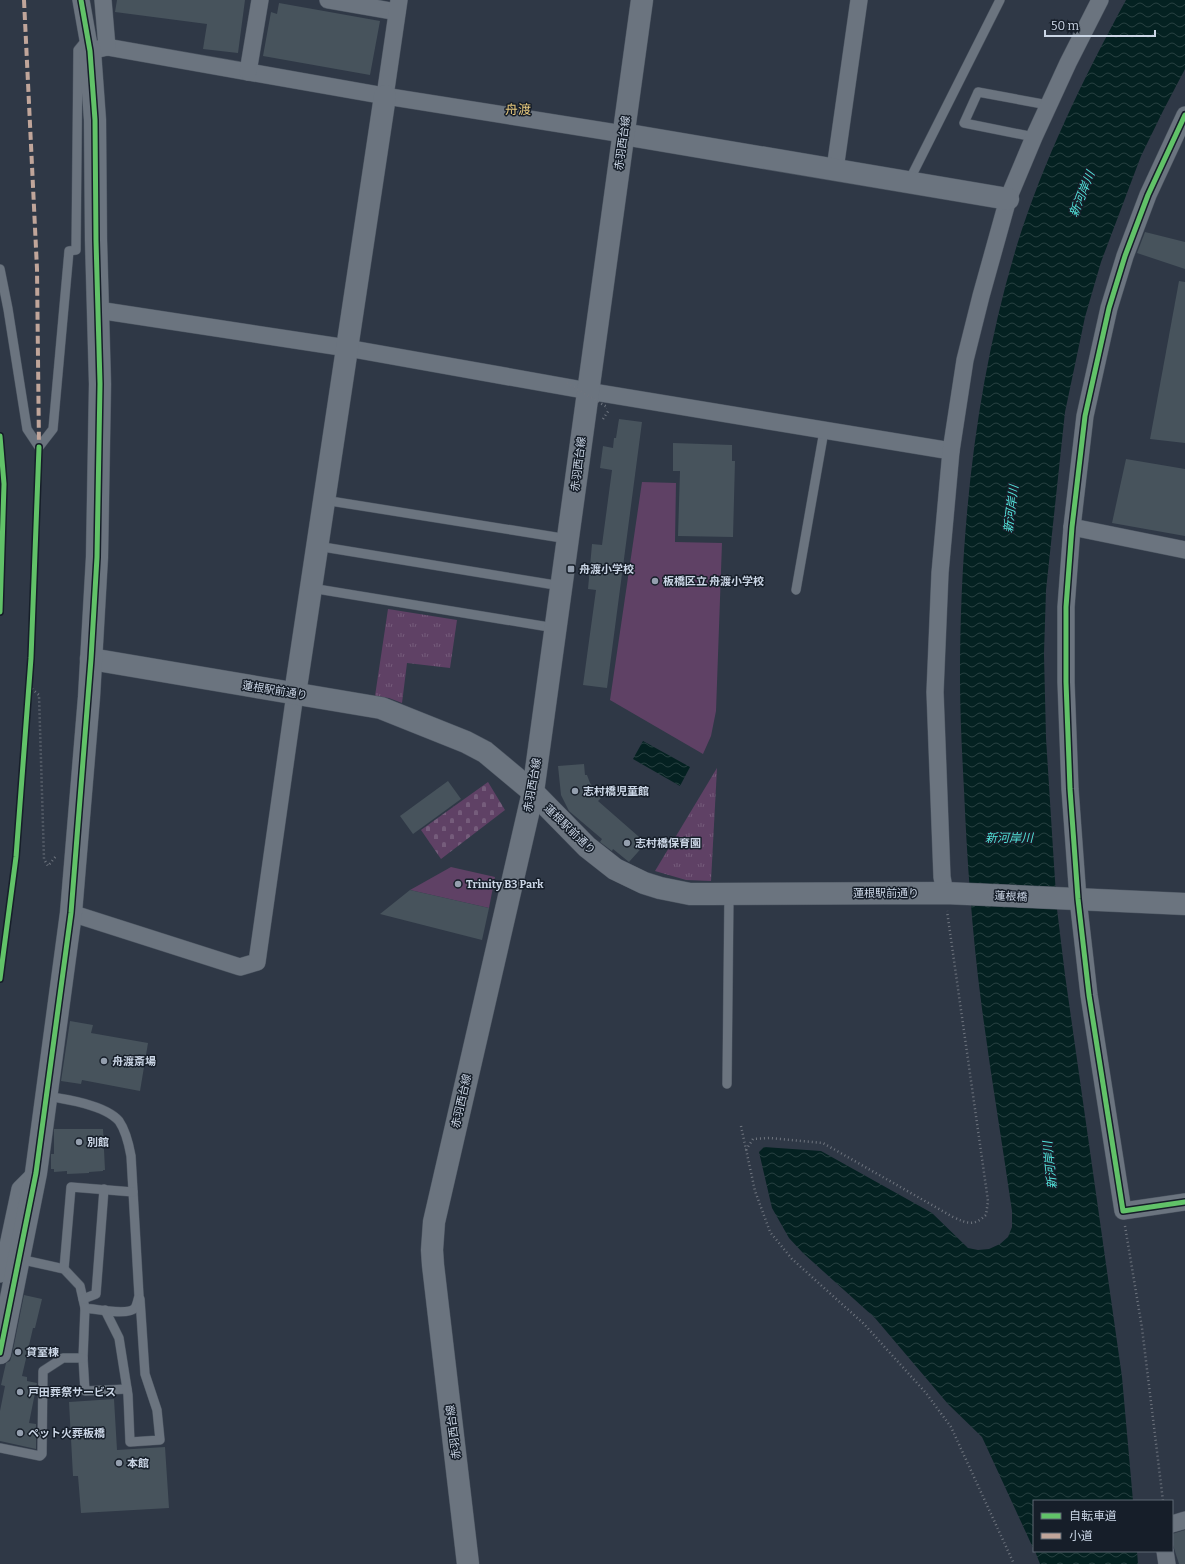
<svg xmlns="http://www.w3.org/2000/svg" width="1185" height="1564" viewBox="0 0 1185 1564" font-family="Bitter,'Noto Sans JP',serif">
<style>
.grass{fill:url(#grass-tufts)}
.cemetery{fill:url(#cemetery-stones)}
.pitch{fill:#5f4165}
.water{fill:url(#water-waves)}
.building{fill:#47535c}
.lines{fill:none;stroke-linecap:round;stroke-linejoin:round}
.service-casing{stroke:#4b5460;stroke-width:10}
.minor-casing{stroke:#4b5460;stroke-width:18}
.tertiary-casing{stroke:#4b5460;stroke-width:23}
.secondary-casing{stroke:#4b5460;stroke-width:23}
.path{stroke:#6f757f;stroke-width:2.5;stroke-dasharray:1 3;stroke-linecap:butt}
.service{stroke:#6b747f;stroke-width:9}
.minor{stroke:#6b747f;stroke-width:17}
.tertiary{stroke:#6b747f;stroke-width:22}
.secondary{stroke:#6b747f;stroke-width:22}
.path-bridge{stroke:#6f757f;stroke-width:2.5;stroke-dasharray:1 3;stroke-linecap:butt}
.quiet{stroke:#c0a59a;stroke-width:4;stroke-dasharray:8 4;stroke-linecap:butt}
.cycleway-casing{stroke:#161e29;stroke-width:8}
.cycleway{stroke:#61c268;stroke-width:5}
.poi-dot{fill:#949fae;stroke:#161e29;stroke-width:1.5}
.labels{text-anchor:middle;stroke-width:3;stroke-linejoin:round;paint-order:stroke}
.street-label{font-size:11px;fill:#cbd6e6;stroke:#161e29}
.poi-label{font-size:11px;font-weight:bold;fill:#cbd6e6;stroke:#161e29;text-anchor:start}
.water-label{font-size:12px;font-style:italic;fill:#52e4db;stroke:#161e29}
.quarter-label{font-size:13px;fill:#e5c77c;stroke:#161e29}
</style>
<defs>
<pattern id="grass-tufts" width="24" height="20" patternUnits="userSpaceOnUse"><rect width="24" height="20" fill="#5f4165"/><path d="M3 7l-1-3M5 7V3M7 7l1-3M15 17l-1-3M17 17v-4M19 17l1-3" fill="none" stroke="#755c7b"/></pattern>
<pattern id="cemetery-stones" width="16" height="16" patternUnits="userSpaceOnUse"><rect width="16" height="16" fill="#5f4165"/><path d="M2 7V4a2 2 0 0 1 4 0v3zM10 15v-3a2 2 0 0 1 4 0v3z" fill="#755c7b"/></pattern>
<pattern id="water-waves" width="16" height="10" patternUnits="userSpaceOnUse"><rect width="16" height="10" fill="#042121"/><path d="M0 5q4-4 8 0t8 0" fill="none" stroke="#274041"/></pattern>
</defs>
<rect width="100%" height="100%" fill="#2f3846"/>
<!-- grass -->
<g class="grass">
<polygon points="388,609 457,620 450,668 407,663 402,703 389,698 375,696"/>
<polygon points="717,768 711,881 686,880 655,871"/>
</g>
<!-- cemetery -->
<polygon class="cemetery" points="488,782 505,810 441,859 421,830"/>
<!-- pitch -->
<g class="pitch">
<polygon points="642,482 676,483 675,542 722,543 716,711 711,736 703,754 610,700"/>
<polygon points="451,867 495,877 489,908 410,890"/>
</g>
<!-- water -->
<g class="water">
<path d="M1126 0H1185V69L1163 111 1141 156 1101 262 1085 317 1065 412 1046 590 1044 654 1046 738 1054 865 1057 909 1065 975 1122 1377 1133 1501H1034V1550L982 1437 948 1404 875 1318 803 1253 789 1238 772 1208 759 1152 764 1147 821 1151 932 1213 968 1248 978 1250 989 1249 1000 1244 1008 1237 1012 1227V1211C1002 1141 990 1071 981 1001 972 931 967 860 964 790 962 752 960 715 960 677 960 532 975 384 1017 245 1044 159 1083 79 1126 0Z"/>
<polygon points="643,741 690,767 680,786 633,759"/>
<polygon points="1035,1551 1137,1551 1138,1564 1040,1564"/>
</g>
<!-- building -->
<g class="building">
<polygon points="117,0 245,0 238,53 203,49 207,24 115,12"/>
<polygon points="279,3 380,21 370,75 263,56 271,12 277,14"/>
<polygon points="1145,232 1185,242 1185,269 1137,253"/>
<polygon points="1179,281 1185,282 1185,443 1150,439"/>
<polygon points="619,419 642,422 607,688 583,685 596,590 588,589 592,544 602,545 612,470 600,468 603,446 613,448 614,438 616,438"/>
<polygon points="673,443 732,445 732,461 735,461 733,537 678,536 680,471 673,471"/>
<polygon points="1126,459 1185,469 1185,536 1112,523"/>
<polygon points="584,764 585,775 587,775 590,783 601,798 598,801 646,843 629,862 613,849 612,851 600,842 602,839 569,811 561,795 558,766"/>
<polygon points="448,781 461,799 413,834 400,816"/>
<polygon points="410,890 489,908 482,940 380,914"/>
<polygon points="70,1021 93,1025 91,1033 148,1043 140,1091 82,1080 81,1084 61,1081"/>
<polygon points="54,1129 103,1129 105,1170 103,1170 103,1171 89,1172 89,1173 67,1174 67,1171 54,1172 54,1169 51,1169 51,1154 54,1154"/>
<polygon points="24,1295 42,1299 35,1328 33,1328 22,1376 27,1377 27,1381 37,1383 29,1423 36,1424 36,1449 0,1441 0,1411 5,1386 1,1385 6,1363 10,1361 12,1355"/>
<polygon points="114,1399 117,1450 165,1447 169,1508 81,1513 78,1476 73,1476 69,1402"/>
<polygon points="1185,1530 1185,1564 1179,1564 1172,1542 1172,1534"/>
</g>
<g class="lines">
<!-- service casing -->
<g class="service-casing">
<g id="service">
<polyline points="1034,137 964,123 978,92 1048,105"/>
<polyline points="909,181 1000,0"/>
<polyline points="0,269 8,309 27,429 39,447 53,429 69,251 76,250 78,50 87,39"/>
<polyline points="324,500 568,539"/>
<polyline points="317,546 561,586"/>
<polyline points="311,588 555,628"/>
<polyline points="796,590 824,431"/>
<polyline points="727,1084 729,894"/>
<path d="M19 1259 64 1269 80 1286 85 1308C95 1309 128 1316 135 1308 137 1305 138 1299 139 1296L131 1156C129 1145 126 1131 119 1121 105 1105 66 1099 46 1096"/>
<polyline points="64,1269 71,1187 133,1192"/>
<polyline points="83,1299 96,1294 104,1189"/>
<polyline points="85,1308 83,1358 85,1391 127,1389"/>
<polyline points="105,1310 119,1338 128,1395 130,1442 160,1440 157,1410 145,1374 140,1299"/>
<polyline points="0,1448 40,1456 42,1454 43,1371 63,1358 83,1358"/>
</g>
</g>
<!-- minor casing -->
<g class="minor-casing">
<g id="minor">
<polyline points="81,0 90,51 107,47 385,96 623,134"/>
<polyline points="103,0 107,47"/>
<polyline points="328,0 397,12"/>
<polyline points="248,72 260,0"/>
<polyline points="385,96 399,0"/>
<polyline points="1185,115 1148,195 1125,256 1109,308 1085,416 1072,527 1066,607 1066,682 1070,789 1078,899 1089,995 1123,1211 1185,1202"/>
<polyline points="835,169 859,0"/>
<polyline points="98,310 347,348 600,393 951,451"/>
<polyline points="1072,527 1185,550"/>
<polyline points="945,893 942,877 935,692 940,573 951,451 965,360 981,296 1008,199 1034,137 1068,63 1100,0"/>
<polyline points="71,913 240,967 257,962 295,694"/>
<polyline points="0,1274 6,1255 20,1189 36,1173"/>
<polyline points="1172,1524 1185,1520"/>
<polyline points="1165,1551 1167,1564"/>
</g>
</g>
<!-- tertiary casing -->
<g class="tertiary-casing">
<g id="tertiary">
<polyline points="623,134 1008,199"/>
<polyline points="91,659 381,708 466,742 485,752 533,792 587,847 615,869 644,883 660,888 690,894 708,894 945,893 1185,904"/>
<polyline points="295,694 385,96"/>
<polyline points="0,1353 36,1173 71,913 89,697 97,557 100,384 96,240 95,120 90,51"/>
</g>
</g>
<!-- secondary casing -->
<g class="secondary-casing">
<polyline id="secondary" points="468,1564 433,1265 432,1250 434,1222 533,792 642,0"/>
</g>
<!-- path -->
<g class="path">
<polyline points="603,419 609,410"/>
<polyline points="0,436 4,484 0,612"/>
<polyline points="29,686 39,695 44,859 48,866 56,856"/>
<polyline points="0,979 16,857 31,658 39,458"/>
<polyline points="741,1126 755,1191 770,1232 792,1259 864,1324 926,1393 951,1427 1014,1564"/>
<path d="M746 1150 753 1139 770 1138 823 1143 953 1217C968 1224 974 1226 986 1215L988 1201 947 911"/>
<polyline points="1125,1226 1142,1328 1163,1501"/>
</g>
<!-- service -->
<use href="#service" class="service"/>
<!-- minor -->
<use href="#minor" class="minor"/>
<!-- tertiary -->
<use href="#tertiary" class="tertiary"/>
<!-- secondary -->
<use href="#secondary" class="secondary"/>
<!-- path-bridge -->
<polyline class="path-bridge" points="567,383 607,407 606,408"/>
<!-- quiet -->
<polyline class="quiet" points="24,0 37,269 39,447"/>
<!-- cycleway casing -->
<g class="cycleway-casing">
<g id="cycleway">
<polyline points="1185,115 1148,195 1125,256 1109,308 1085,416 1072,527 1066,607 1066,682 1070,789 1078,899 1089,995 1123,1211 1185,1202"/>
<polyline points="0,436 4,484 0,612"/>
<polyline points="0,979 16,857 31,658 39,447"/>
<polyline points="0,1353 36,1173 71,913 91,659 97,557 100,384 96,240 95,120 90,51 81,0"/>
</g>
</g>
<!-- cycleway -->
<use href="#cycleway" class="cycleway"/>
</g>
<!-- markers -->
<g class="poi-dot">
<rect x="567" y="565" width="8" height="8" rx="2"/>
<circle cx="655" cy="581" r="4"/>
<circle cx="575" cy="791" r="4"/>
<circle cx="627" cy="843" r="4"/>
<circle cx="458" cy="884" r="4"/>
<circle cx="104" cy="1061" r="4"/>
<circle cx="79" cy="1142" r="4"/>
<circle cx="18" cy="1352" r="4"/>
<circle cx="20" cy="1392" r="4"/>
<circle cx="20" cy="1433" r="4"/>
<circle cx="119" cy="1463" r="4"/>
</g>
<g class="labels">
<!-- street labels -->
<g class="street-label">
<text transform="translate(622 143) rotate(-82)" y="4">赤羽西台線</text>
<text transform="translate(578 464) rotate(-83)" y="4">赤羽西台線</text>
<text transform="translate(275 690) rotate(9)" y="4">蓮根駅前通り</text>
<text transform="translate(532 785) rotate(-80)" y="4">赤羽西台線</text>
<text transform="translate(570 829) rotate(44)" y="4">蓮根駅前通り</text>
<text x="886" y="897">蓮根駅前通り</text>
<text transform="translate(1011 896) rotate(3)" y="4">蓮根橋</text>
<text transform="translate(461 1101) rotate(-77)" y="4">赤羽西台線</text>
<text transform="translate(453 1432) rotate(-97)" y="4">赤羽西台線</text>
</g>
<!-- poi labels -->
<g class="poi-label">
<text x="579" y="573">舟渡小学校</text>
<text x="663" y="585">板橋区立 舟渡小学校</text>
<text x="583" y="795">志村橋児童館</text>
<text x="635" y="847">志村橋保育園</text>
<text x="466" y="888">Trinity B3 Park</text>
<text x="112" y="1065">舟渡斎場</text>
<text x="87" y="1146">別館</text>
<text x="26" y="1356">貸室棟</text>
<text x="28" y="1396">戸田葬祭サービス</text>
<text x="28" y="1437">ペット火葬板橋</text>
<text x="127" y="1467">本館</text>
</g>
<!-- water labels -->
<g class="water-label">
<text transform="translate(1082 194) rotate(-68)" y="4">新河岸川</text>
<text transform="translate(1011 509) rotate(-83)" y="4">新河岸川</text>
<text x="1009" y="842">新河岸川</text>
<text transform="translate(1050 1165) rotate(-96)" y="4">新河岸川</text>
</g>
<!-- quarter labels -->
<g class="quarter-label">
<text x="518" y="114">舟渡</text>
</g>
</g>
<!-- legend -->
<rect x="1033" y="1500" width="140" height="52" fill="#161e29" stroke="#5e6875"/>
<rect x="1041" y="1513" width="20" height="6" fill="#61c268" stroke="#5e6875"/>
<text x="1069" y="1520" font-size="12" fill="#cbd6e6">自転車道</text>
<rect x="1041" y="1533" width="20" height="6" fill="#c0a59a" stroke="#5e6875"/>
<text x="1069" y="1540" font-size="12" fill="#cbd6e6">小道</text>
<!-- scale -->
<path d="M1045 30v6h110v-6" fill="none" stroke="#cbd6e6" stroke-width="2"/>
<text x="1051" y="30" font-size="12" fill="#cbd6e6" stroke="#161e29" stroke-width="3" paint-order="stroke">50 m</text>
</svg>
